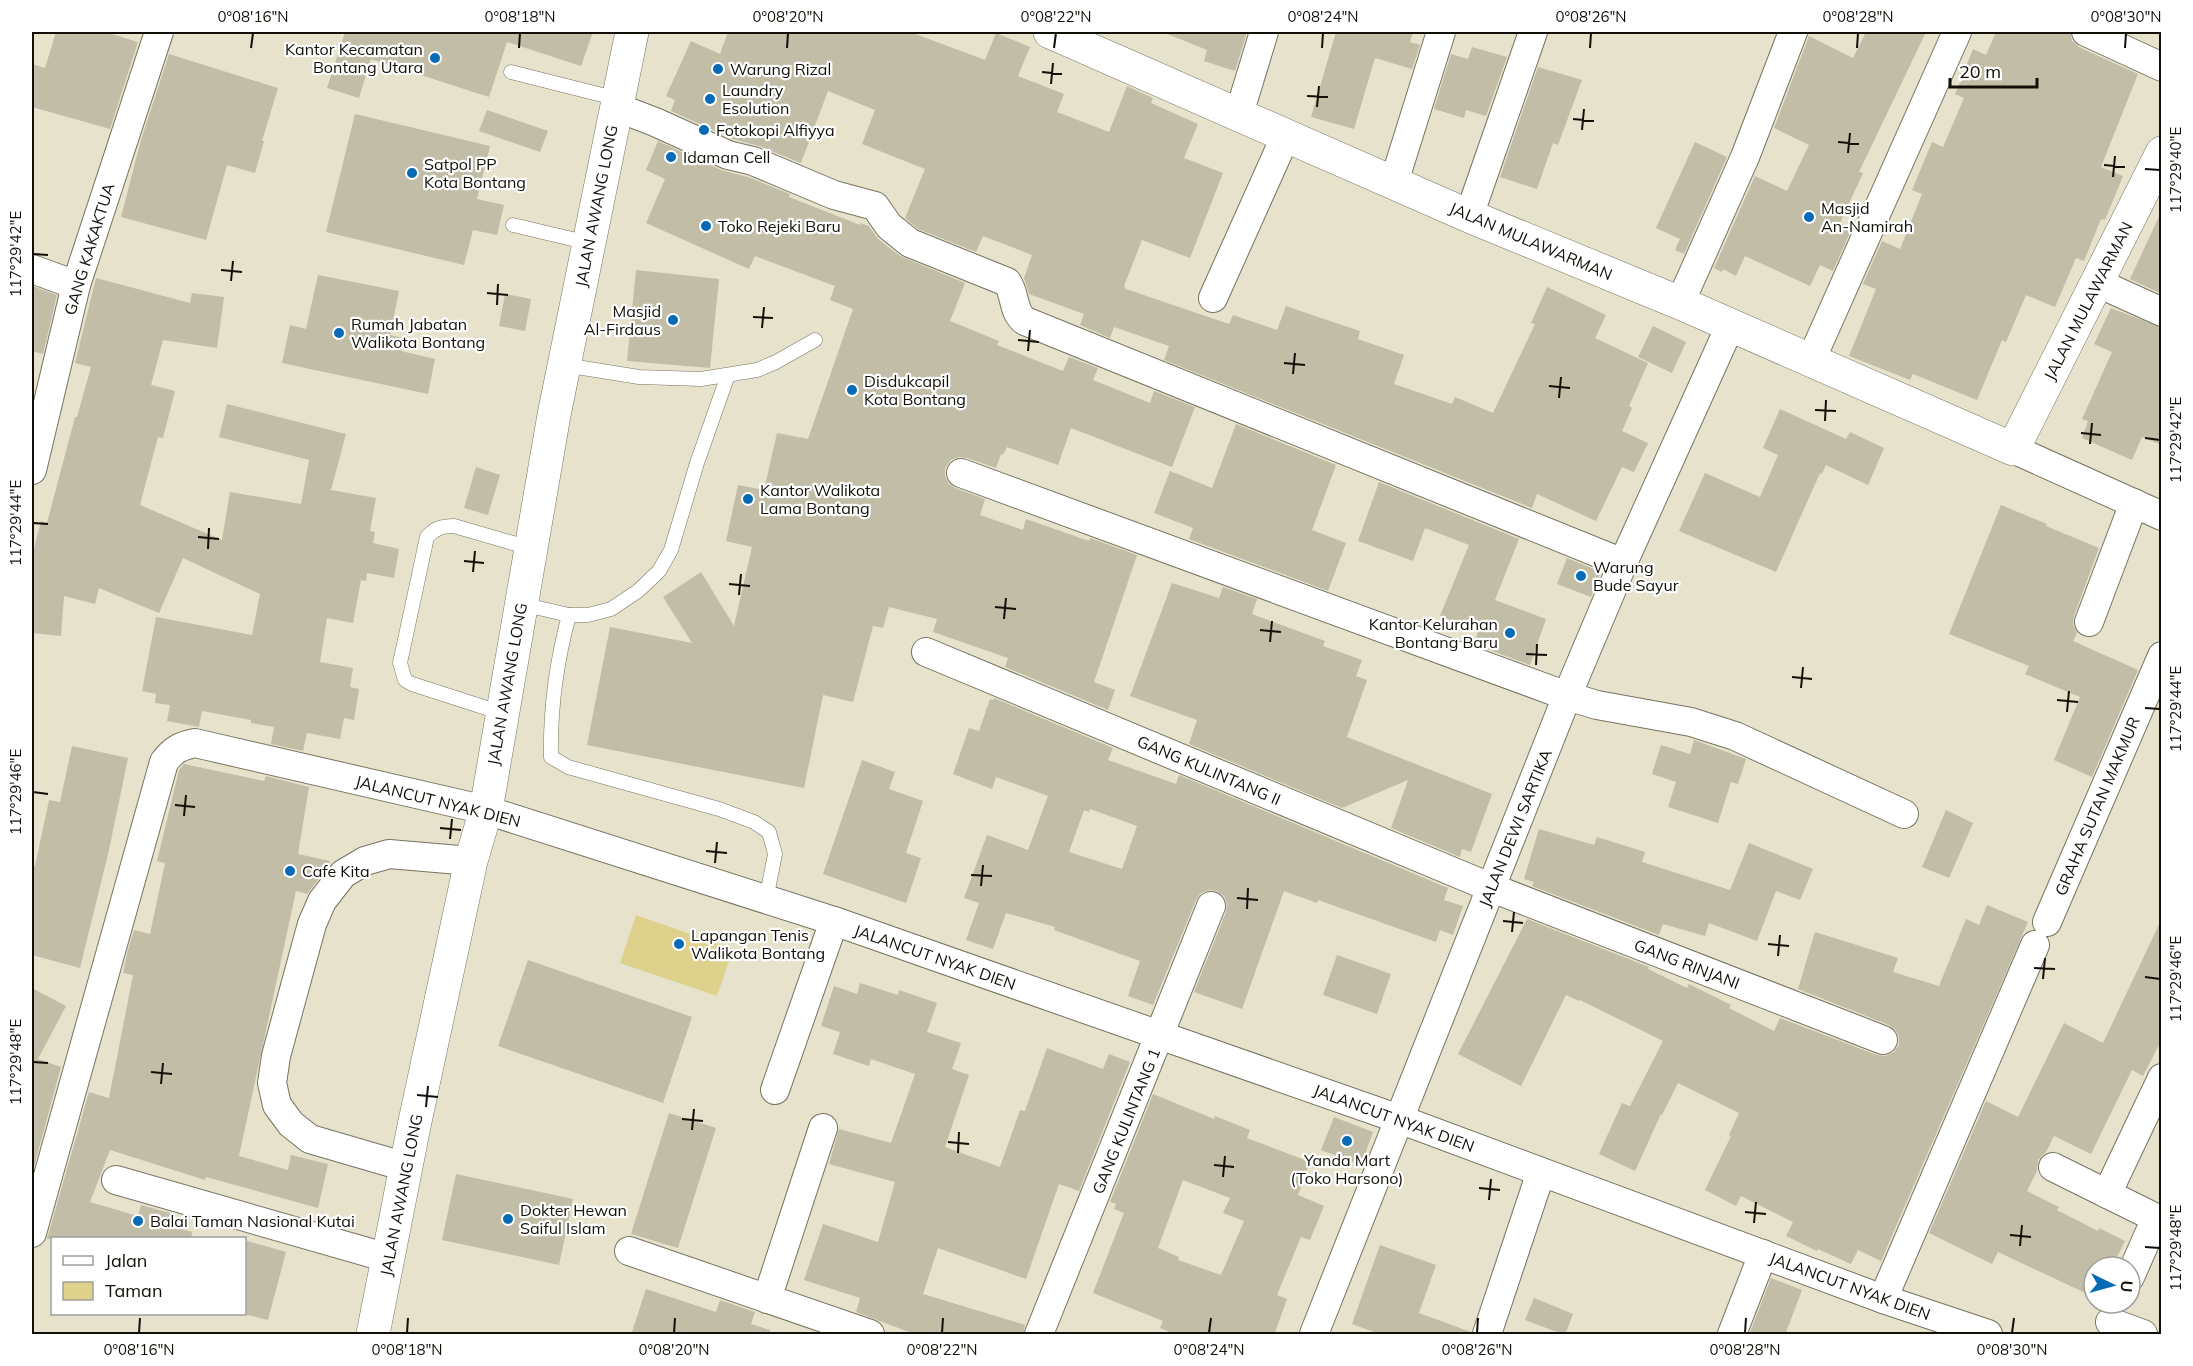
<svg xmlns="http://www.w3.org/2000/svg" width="2193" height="1366" viewBox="0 0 2193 1366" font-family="Mulish,sans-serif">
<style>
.green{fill:#ded18c}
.building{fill:#c1bda7;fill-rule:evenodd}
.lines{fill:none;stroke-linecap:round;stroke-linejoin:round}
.service-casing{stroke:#777460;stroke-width:15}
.minor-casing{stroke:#777460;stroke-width:30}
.tertiary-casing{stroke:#777460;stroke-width:34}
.service{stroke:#fff;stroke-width:14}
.minor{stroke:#fff;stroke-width:28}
.tertiary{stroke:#fff;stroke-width:33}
.ticks{fill:none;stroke:#110f08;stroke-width:2}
.poi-dot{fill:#056bb7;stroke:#fff;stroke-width:2}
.labels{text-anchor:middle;stroke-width:4.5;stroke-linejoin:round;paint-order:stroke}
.poi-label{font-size:16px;fill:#110f08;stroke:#fff;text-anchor:start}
.street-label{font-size:16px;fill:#110f08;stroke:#fff}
.neatline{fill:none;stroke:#110f08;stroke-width:2}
.ticks-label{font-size:15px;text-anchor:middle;fill:#110f08}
</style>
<rect width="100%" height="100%" fill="#e6e2cc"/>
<!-- green -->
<polygon class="green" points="636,915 733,949 717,996 620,963"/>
<!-- building -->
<g class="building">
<polygon points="56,32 105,32 138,42 110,129 32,107 32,64 45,68"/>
<polygon points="345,32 593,32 581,66 507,42 489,97 371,59 359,98 327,88"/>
<polygon points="728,32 910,32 985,60 996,33 1030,47 1018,76 1064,94 1057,112 1109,132 1127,86 1153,98 1151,103 1198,124 1184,158 1223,173 1190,258 1142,240 1124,286 1126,289 1229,324 1233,315 1277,330 1286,306 1321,318 1360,331 1358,339 1404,355 1394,384 1452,404 1455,397 1493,413 1535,324 1531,323 1547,287 1606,315 1595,338 1648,363 1629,406 1632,408 1622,431 1648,443 1634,472 1622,467 1596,521 1537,494 1532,508 1164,360 1169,346 1114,327 1110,338 1080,325 1084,314 1029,294 1024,278 1032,255 983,236 976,252 918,229 905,218 925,169 862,144 875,110 828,91 801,163 759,146 733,139 671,111 675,100 666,96 691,41 720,54"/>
<polygon points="1165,32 1247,32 1235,71 1204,61 1207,50 1165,33"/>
<polygon points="1336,32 1413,32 1410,42 1420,45 1412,69 1375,58 1354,129 1311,117"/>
<polygon points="1866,32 1926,32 1859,172 1863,173 1840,223 1852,228 1833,271 1820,265 1810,286 1745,256 1736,276 1723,269 1722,272 1714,268 1755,176 1787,191 1809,145 1774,128 1809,36 1853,58"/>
<polygon points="1996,32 2070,32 2072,41 2079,47 2138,74 2101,167 2123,176 2105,220 2101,219 2084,261 2076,258 2055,307 2026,295 2006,342 2002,340 1977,400 1913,374 1910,380 1849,356 1876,289 1863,284 1882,241 1900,249 1922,194 1912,190 1932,142 1943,147 1964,98 1955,94 1973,49 1986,55"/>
<polygon points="1472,47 1507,57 1486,116 1466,110 1464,118 1434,109 1451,54 1468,59"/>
<polygon points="169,54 278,88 262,141 264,141 255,173 227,165 206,240 121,217 141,140"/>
<polygon points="1538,67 1582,80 1558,145 1553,143 1537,189 1500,177"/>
<polygon points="487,110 548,131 540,152 479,131"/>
<polygon points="355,114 490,146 477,199 504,205 497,235 473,230 464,265 326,232"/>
<polygon points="658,141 721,170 748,177 790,194 789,197 860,225 860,223 869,226 878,239 900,256 965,283 950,321 999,341 997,345 1063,371 1069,357 1098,368 1093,380 1150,403 1154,391 1195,407 1172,467 1071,428 1058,465 1007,447 1003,455 1001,454 996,468 967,458 959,457 951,460 945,468 945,476 949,484 955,488 985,499 980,515 1023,530 1026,519 1089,541 1090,538 1137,555 1094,682 1115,690 1108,710 1005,667 1008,658 933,632 937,619 889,607 883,628 873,626 853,702 823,695 804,788 587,745 610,627 692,643 663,597 701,572 734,626 752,547 726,541 738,485 764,490 777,433 808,439 853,309 830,300 835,286 755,256 749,269 646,223 665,179 646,170"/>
<polygon points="1695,142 1727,157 1684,254 1675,250 1680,239 1656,228"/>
<polygon points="2162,210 2162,294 2130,279"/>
<polygon points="636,270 719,279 710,368 627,361"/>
<polygon points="318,275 399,291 390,335 403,338 401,351 435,359 428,394 282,363 290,325 306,329"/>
<polygon points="96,278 190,303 192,293 224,297 217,348 163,340 151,385 175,391 163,438 158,437 140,505 222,540 230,492 301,504 309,460 219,437 227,404 346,434 331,490 376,498 370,531 375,532 373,543 399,549 394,578 367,573 366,581 361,580 353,623 327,618 320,662 353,668 350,687 359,689 354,720 344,718 340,739 307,733 303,751 271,744 274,727 251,723 251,720 202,711 199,727 167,721 170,705 155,703 156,694 142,691 156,617 252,635 260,594 183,558 159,613 99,588 95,604 64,596 61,636 32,633 32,557 41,521 47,523 75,417 77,417 91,367 75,363"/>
<polygon points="32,286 57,295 43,354 32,351"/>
<polygon points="505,294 531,299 525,331 499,326"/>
<polygon points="2111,308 2162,328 2162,445 2142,437 2132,460 2082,438 2088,421 2082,419 2112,352 2094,344"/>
<polygon points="1653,326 1686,342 1672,373 1638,357"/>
<polygon points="1780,409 1846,439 1850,432 1884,448 1868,485 1826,465 1822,474 1820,473 1776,572 1679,531 1705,473 1760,497 1778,455 1763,448"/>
<polygon points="1236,424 1336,465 1312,530 1346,543 1328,591 1189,539 1193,528 1154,513 1170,471 1212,488"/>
<polygon points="476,467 500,475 488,515 464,508"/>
<polygon points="1379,482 1519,539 1495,600 1546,619 1530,665 1474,644 1478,632 1440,616 1469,545 1425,528 1413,561 1358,541"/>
<polygon points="2001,505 2047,524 2046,526 2099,548 2074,616 2073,625 2077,633 2073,641 2138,670 2092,777 2054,760 2080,697 2025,674 2029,666 1949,634"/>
<polygon points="1567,558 1601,572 1591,597 1557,584"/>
<polygon points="1172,583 1219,598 1223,587 1257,599 1252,614 1325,641 1323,646 1362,660 1356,676 1367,680 1347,737 1492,794 1471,852 1462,849 1460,857 1391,828 1408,780 1342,808 1189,744 1197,720 1130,696"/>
<path d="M994 698 1113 748 1108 760 1176 784 1179 775 1448 888 1444 900 1463 906 1453 935 1440 930 1436 942 1318 900 1317 903 1284 891 1242 1009 1194 992 1226 912 1227 904 1224 896 1217 891 1209 890 1201 893 1196 900 1153 1005 1128 996 1140 961 1054 930 1055 927 1006 913 993 949 966 940 979 903 964 898 987 835 1028 850 1048 796 996 777 992 789 953 774 969 728 979 731 990 699 993 700ZM1090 809 1137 826 1122 869 1069 852 1084 810 1089 812Z"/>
<polygon points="1694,740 1746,759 1738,784 1731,782 1718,823 1668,807 1676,782 1652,774 1661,745 1690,754"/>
<polygon points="72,746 128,758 109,850 80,968 32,955 32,865 35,866 49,800 60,802"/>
<polygon points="862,760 895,772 889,789 923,801 906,853 921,858 906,903 823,874"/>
<polygon points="184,764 264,781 266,776 309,787 298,854 330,861 329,866 307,894 296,891 239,1156 288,1170 291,1155 328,1164 318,1208 206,1177 205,1180 110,1150 90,1202 138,1216 141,1205 174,1214 171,1226 192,1232 191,1239 47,1239 89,1092 109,1098 133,975 123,973 128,950 134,930 150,934 165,863 157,861 179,770"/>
<polygon points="1946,810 1973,823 1949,878 1922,867"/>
<polygon points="1539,829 1594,845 1597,837 1645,852 1642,862 1730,890 1749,843 1813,869 1800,900 1776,891 1757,941 1709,923 1705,936 1663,924 1659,935 1532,886 1534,882 1524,879"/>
<polygon points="1987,905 2028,922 1881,1261 1858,1250 1851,1264 1818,1249 1817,1251 1786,1236 1793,1222 1741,1196 1736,1206 1705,1190 1731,1136 1729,1135 1739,1113 1678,1083 1662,1115 1661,1114 1635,1171 1599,1154 1622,1103 1630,1106 1663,1041 1580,1000 1579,1001 1566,995 1521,1086 1458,1054 1527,919 1649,967 1648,969 1687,988 1689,984 1731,1005 1729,1008 1774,1031 1780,1018 1877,1055 1886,1056 1894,1052 1899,1045 1899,1037 1895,1029 1889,1025 1798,989 1815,932 1898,958 1893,972 1939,986 1966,919 1979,925"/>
<polygon points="2162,918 2162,1039 2143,1076 2132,1070 2091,1154 2054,1136 2046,1152 2038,1160 2037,1171 2027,1191 2059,1207 2057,1210 2098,1231 2099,1228 2125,1241 2112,1267 2094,1267 2094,1297 1998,1252 1992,1264 1929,1233 1986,1101 2018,1117 2064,1023 2103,1043"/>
<polygon points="1337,955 1391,974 1377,1014 1323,995"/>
<polygon points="528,960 692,1017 663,1103 498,1046"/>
<polygon points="860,983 898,995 899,990 937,1003 927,1032 961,1043 952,1069 969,1075 945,1147 1000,1167 1020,1110 1025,1111 1047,1048 1103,1069 1109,1054 1130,1062 1079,1191 1059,1184 1026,1279 938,1248 923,1294 1025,1325 1023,1335 917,1335 856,1312 860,1298 804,1280 823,1224 878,1242 895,1182 829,1164 839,1129 891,1143 915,1074 871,1059 869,1066 833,1054 840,1032 821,1026 834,986 857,994"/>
<polygon points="32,988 66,1006 38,1059 61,1067 32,1174"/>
<path d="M1153 1094 1214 1119 1215 1116 1250 1130 1247 1138 1310 1162 1298 1195 1324 1206 1310 1240 1301 1237 1277 1295 1287 1299 1274 1335H1177L1160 1328 1163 1321 1093 1293 1124 1213 1114 1209 1116 1204 1110 1202ZM1183 1180 1230 1198 1223 1213 1244 1221 1221 1275 1178 1260 1179 1257 1158 1248Z"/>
<polygon points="669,1113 716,1128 678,1248 631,1234"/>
<polygon points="1334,1117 1373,1132 1361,1165 1321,1150"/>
<polygon points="456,1174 573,1199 559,1265 442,1240"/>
<polygon points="244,1240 286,1252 268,1320 244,1314"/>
<polygon points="1380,1245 1436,1265 1419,1313 1471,1332 1470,1335 1382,1335 1352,1324"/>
<polygon points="1771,1278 1802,1290 1785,1335 1749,1335"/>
<polygon points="646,1289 716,1312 720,1300 755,1312 751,1324 770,1330 769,1335 631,1335"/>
<polygon points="1534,1298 1573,1314 1565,1335 1525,1320"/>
</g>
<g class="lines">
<!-- service casing -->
<g class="service-casing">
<g id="service">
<polyline points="511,72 618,99"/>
<polyline points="513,225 589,243"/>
<polyline points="564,365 639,377 701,379 757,370 776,362 815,340"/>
<path d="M521 604 569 615C557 660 550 710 551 757L568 767 719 809 754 822 769 832 775 854 766 900"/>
<polyline points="569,615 588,615 611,609 638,591 659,571 671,550 697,463 728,375"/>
<path d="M502 713 412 684 405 680 400 663 427 537C435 528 442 526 454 526L530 548"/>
</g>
</g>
<!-- minor casing -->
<g class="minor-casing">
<g id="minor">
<polyline points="2086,32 2162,67"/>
<path d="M616 107 655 122 728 155 753 161 834 195 875 206 889 226 910 243 1007 282C1016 294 1012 312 1025 321L1623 563"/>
<polyline points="1239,114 1264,32"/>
<polyline points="1394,182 1441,32"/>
<polyline points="1469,216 1533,32"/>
<polyline points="32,269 76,285"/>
<polyline points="2098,283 2162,312"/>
<polyline points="1213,298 1286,135"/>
<polyline points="1680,303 1745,157 1793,32"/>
<polyline points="1811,360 1957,32"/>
<polyline points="2013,449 2162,516"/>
<polyline points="32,470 76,285 159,32"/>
<polyline points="961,473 1567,696 1597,705 1691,722 1735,736 1904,814"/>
<polyline points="2089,622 2134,503"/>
<polyline points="926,652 1492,888 1883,1040"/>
<polyline points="2047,922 2162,656"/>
<polyline points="775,1090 834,921"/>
<polyline points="406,1167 310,1139 291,1124 277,1105 272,1083 276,1056 312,924 322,901 343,874 365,861 389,854 471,861"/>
<polyline points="2053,1167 2162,1221"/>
<polyline points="116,1180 388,1258"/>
<polyline points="2107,1194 2162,1078"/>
<path d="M32 1233 164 762C173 750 180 746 195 743L486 810 834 921 1399 1119 1883 1299 1988 1334"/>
<polyline points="629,1251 870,1334"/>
<polyline points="2130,1277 2156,1218"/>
<polyline points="767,1299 823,1128"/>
<polyline points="1883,1299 2035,945"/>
<polyline points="2110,1322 2143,1334"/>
<polyline points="1039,1334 1211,906"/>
<polyline points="1314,1334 1567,696 1623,563 1730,326"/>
<polyline points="1487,1334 1541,1172"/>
<polyline points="1732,1334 1763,1254"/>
</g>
</g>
<!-- tertiary casing -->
<g class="tertiary-casing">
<g id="tertiary">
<polyline points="1050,32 1469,216 1680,303 2013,449 2162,153"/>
<polyline points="373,1334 414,1126 471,861 486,810 554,415 632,32"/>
</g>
</g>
<!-- service -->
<use href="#service" class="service"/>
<!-- minor -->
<use href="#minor" class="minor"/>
<!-- tertiary -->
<use href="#tertiary" class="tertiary"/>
</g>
<!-- ticks -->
<path class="ticks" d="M251 48 253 33M519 48 520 33M787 48 788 33M1054 48 1056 33M1322 48 1323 33M1590 48 1591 33M1857 48 1858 33M2125 48 2126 33M1042 72 1062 74M1051 84 1053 63M1307 96 1328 97M1317 107 1319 86M1573 119 1594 121M1582 130 1584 109M1838 142 1859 144M1848 153 1850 133M2104 165 2125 167M2145 169 2160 170M2113 177 2115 156M33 254 48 255M221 270 242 272M231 281 233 261M487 293 508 295M497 305 498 284M753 317 773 318M762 328 764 307M1018 340 1039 342M1028 351 1030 330M1284 363 1305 365M1293 374 1295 353M1549 386 1570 388M1559 398 1561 377M1815 410 1836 411M1825 421 1826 400M2081 433 2101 435M2145 438 2160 440M2090 444 2092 423M33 523 48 524M198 537 219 539M208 549 209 528M464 561 484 563M473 572 475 551M729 584 750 586M739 595 741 574M995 607 1016 609M1004 619 1006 598M1260 630 1281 632M1270 642 1272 621M1526 654 1547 655M1536 665 1537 644M1792 677 1812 679M1801 688 1803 667M2057 700 2078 702M2145 708 2160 709M2067 712 2069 691M33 792 48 794M175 805 195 807M184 816 186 795M440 828 461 830M450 839 452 819M706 851 727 853M715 863 717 842M971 875 992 876M981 886 983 865M1237 898 1258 900M1247 909 1248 888M1503 921 1523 923M1512 932 1514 912M1768 944 1789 946M1778 956 1780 935M2034 968 2055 969M2145 977 2160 979M2043 979 2045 958M33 1062 48 1063M151 1072 172 1074M161 1084 163 1063M417 1095 438 1097M426 1107 428 1086M682 1119 703 1121M692 1130 694 1109M948 1142 969 1144M958 1153 959 1132M1214 1165 1234 1167M1223 1177 1225 1156M1479 1188 1500 1190M1489 1200 1491 1179M1745 1212 1766 1214M1754 1223 1756 1202M2010 1235 2031 1237M2020 1246 2022 1225M2145 1247 2160 1248M139 1333 140 1318M407 1333 408 1318M674 1333 675 1318M942 1333 943 1318M1209 1333 1211 1318M1477 1333 1478 1318M1745 1333 1746 1318M2012 1333 2014 1318"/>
<!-- markers -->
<g class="poi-dot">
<circle cx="435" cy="58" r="6"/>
<circle cx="718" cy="69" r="6"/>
<circle cx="710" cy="99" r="6"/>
<circle cx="704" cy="130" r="6"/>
<circle cx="671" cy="157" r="6"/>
<circle cx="412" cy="173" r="6"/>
<circle cx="1809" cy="217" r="6"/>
<circle cx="706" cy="226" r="6"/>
<circle cx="673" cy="320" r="6"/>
<circle cx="339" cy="333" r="6"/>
<circle cx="852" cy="390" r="6"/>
<circle cx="748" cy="499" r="6"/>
<circle cx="1581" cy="576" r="6"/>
<circle cx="1510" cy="633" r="6"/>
<circle cx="290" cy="871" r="6"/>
<circle cx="679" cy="944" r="6"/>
<circle cx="1347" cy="1141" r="6"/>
<circle cx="508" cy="1219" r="6"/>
<circle cx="138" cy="1221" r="6"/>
</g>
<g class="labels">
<!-- poi labels -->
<g class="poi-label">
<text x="423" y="55" text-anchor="end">Kantor Kecamatan<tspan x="423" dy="18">Bontang Utara</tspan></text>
<text x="730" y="75">Warung Rizal</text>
<text x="722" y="96">Laundry<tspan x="722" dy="18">Esolution</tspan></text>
<text x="716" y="136">Fotokopi Alfiyya</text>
<text x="683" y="163">Idaman Cell</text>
<text x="424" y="170">Satpol PP<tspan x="424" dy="18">Kota Bontang</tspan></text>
<text x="1821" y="214">Masjid<tspan x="1821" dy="18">An-Namirah</tspan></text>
<text x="718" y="232">Toko Rejeki Baru</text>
<text x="661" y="317" text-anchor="end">Masjid<tspan x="661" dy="18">Al-Firdaus</tspan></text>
<text x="351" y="330">Rumah Jabatan<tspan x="351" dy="18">Walikota Bontang</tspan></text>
<text x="864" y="387">Disdukcapil<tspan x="864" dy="18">Kota Bontang</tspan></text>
<text x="760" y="496">Kantor Walikota<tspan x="760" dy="18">Lama Bontang</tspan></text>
<text x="1593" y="573">Warung<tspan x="1593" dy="18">Bude Sayur</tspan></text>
<text x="1498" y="630" text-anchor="end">Kantor Kelurahan<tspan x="1498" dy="18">Bontang Baru</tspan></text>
<text x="302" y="877">Cafe Kita</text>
<text x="691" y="941">Lapangan Tenis<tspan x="691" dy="18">Walikota Bontang</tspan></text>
<text x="1347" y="1166" text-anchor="middle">Yanda Mart<tspan x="1347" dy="18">(Toko Harsono)</tspan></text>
<text x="520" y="1216">Dokter Hewan<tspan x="520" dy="18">Saiful Islam</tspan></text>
<text x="150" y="1227">Balai Taman Nasional Kutai</text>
</g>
<!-- street labels -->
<g class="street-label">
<text transform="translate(596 206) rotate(-79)" y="6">JALAN AWANG LONG</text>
<text transform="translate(1531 241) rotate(23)" y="6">JALAN MULAWARMAN</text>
<text transform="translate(89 249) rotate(-73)" y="6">GANG KAKAKTUA</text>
<text transform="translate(2088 301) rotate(-63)" y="6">JALAN MULAWARMAN</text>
<text transform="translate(507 684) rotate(-80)" y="6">JALAN AWANG LONG</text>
<text transform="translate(1209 770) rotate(23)" y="6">GANG KULINTANG II</text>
<text transform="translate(438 801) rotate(14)" y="6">JALANCUT NYAK DIEN</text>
<text transform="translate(2097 806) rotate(-67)" y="6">GRAHA SUTAN MAKMUR</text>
<text transform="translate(1515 828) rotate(-68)" y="6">JALAN DEWI SARTIKA</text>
<text transform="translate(935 957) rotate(19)" y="6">JALANCUT NYAK DIEN</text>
<text transform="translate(1687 964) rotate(21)" y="6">GANG RINJANI</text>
<text transform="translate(1394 1118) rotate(20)" y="6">JALANCUT NYAK DIEN</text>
<text transform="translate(1126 1121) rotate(-68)" y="6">GANG KULINTANG 1</text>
<text transform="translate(401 1195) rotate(-79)" y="6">JALAN AWANG LONG</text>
<text transform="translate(1850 1286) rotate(20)" y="6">JALANCUT NYAK DIEN</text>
</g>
</g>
<!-- border -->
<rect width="2193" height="1366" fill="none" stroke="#ffffff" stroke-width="66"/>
<!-- legend -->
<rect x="51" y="1237" width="195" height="78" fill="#ffffff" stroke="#a09f9c" stroke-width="1.5"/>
<rect x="63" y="1256" width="30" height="9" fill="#ffffff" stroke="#a09f9c" stroke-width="1.5"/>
<text x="105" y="1267" font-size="18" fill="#110f08">Jalan</text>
<rect x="63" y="1282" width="30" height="18" fill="#ded18c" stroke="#a09f9c" stroke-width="1.5"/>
<text x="105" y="1297" font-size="18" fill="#110f08">Taman</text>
<!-- north arrow -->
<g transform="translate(2112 1285) rotate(95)"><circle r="28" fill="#ffffff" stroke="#a09f9c" stroke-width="1.5"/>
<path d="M0-4.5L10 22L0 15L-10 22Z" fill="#056bb7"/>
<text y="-9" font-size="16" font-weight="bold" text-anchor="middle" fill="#110f08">U</text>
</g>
<!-- scale -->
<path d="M1950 78v9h87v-9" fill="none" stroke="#110f08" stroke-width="3"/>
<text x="1959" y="78" font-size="18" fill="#110f08" stroke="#ffffff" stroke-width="4.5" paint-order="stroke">20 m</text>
<rect x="33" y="33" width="2127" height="1300" class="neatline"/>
<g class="ticks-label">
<text x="253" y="22">0°08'16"N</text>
<text x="520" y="22">0°08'18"N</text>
<text x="788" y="22">0°08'20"N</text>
<text x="1056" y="22">0°08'22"N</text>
<text x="1323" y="22">0°08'24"N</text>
<text x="1591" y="22">0°08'26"N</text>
<text x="1858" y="22">0°08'28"N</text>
<text x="2126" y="22">0°08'30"N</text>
<text transform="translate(2176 170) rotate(-90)" y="5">117°29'40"E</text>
<text transform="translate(16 254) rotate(-90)" y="5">117°29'42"E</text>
<text transform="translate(2176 440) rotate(-90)" y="5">117°29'42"E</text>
<text transform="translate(16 523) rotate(-90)" y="5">117°29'44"E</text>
<text transform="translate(2176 709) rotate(-90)" y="5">117°29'44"E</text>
<text transform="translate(16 792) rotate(-90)" y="5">117°29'46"E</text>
<text transform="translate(2176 979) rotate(-90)" y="5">117°29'46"E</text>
<text transform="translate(16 1062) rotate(-90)" y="5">117°29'48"E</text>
<text transform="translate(2176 1248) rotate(-90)" y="5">117°29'48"E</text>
<text x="139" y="1355">0°08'16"N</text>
<text x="407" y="1355">0°08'18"N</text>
<text x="674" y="1355">0°08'20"N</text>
<text x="942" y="1355">0°08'22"N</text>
<text x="1209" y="1355">0°08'24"N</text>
<text x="1477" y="1355">0°08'26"N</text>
<text x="1745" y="1355">0°08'28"N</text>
<text x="2012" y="1355">0°08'30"N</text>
</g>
</svg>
